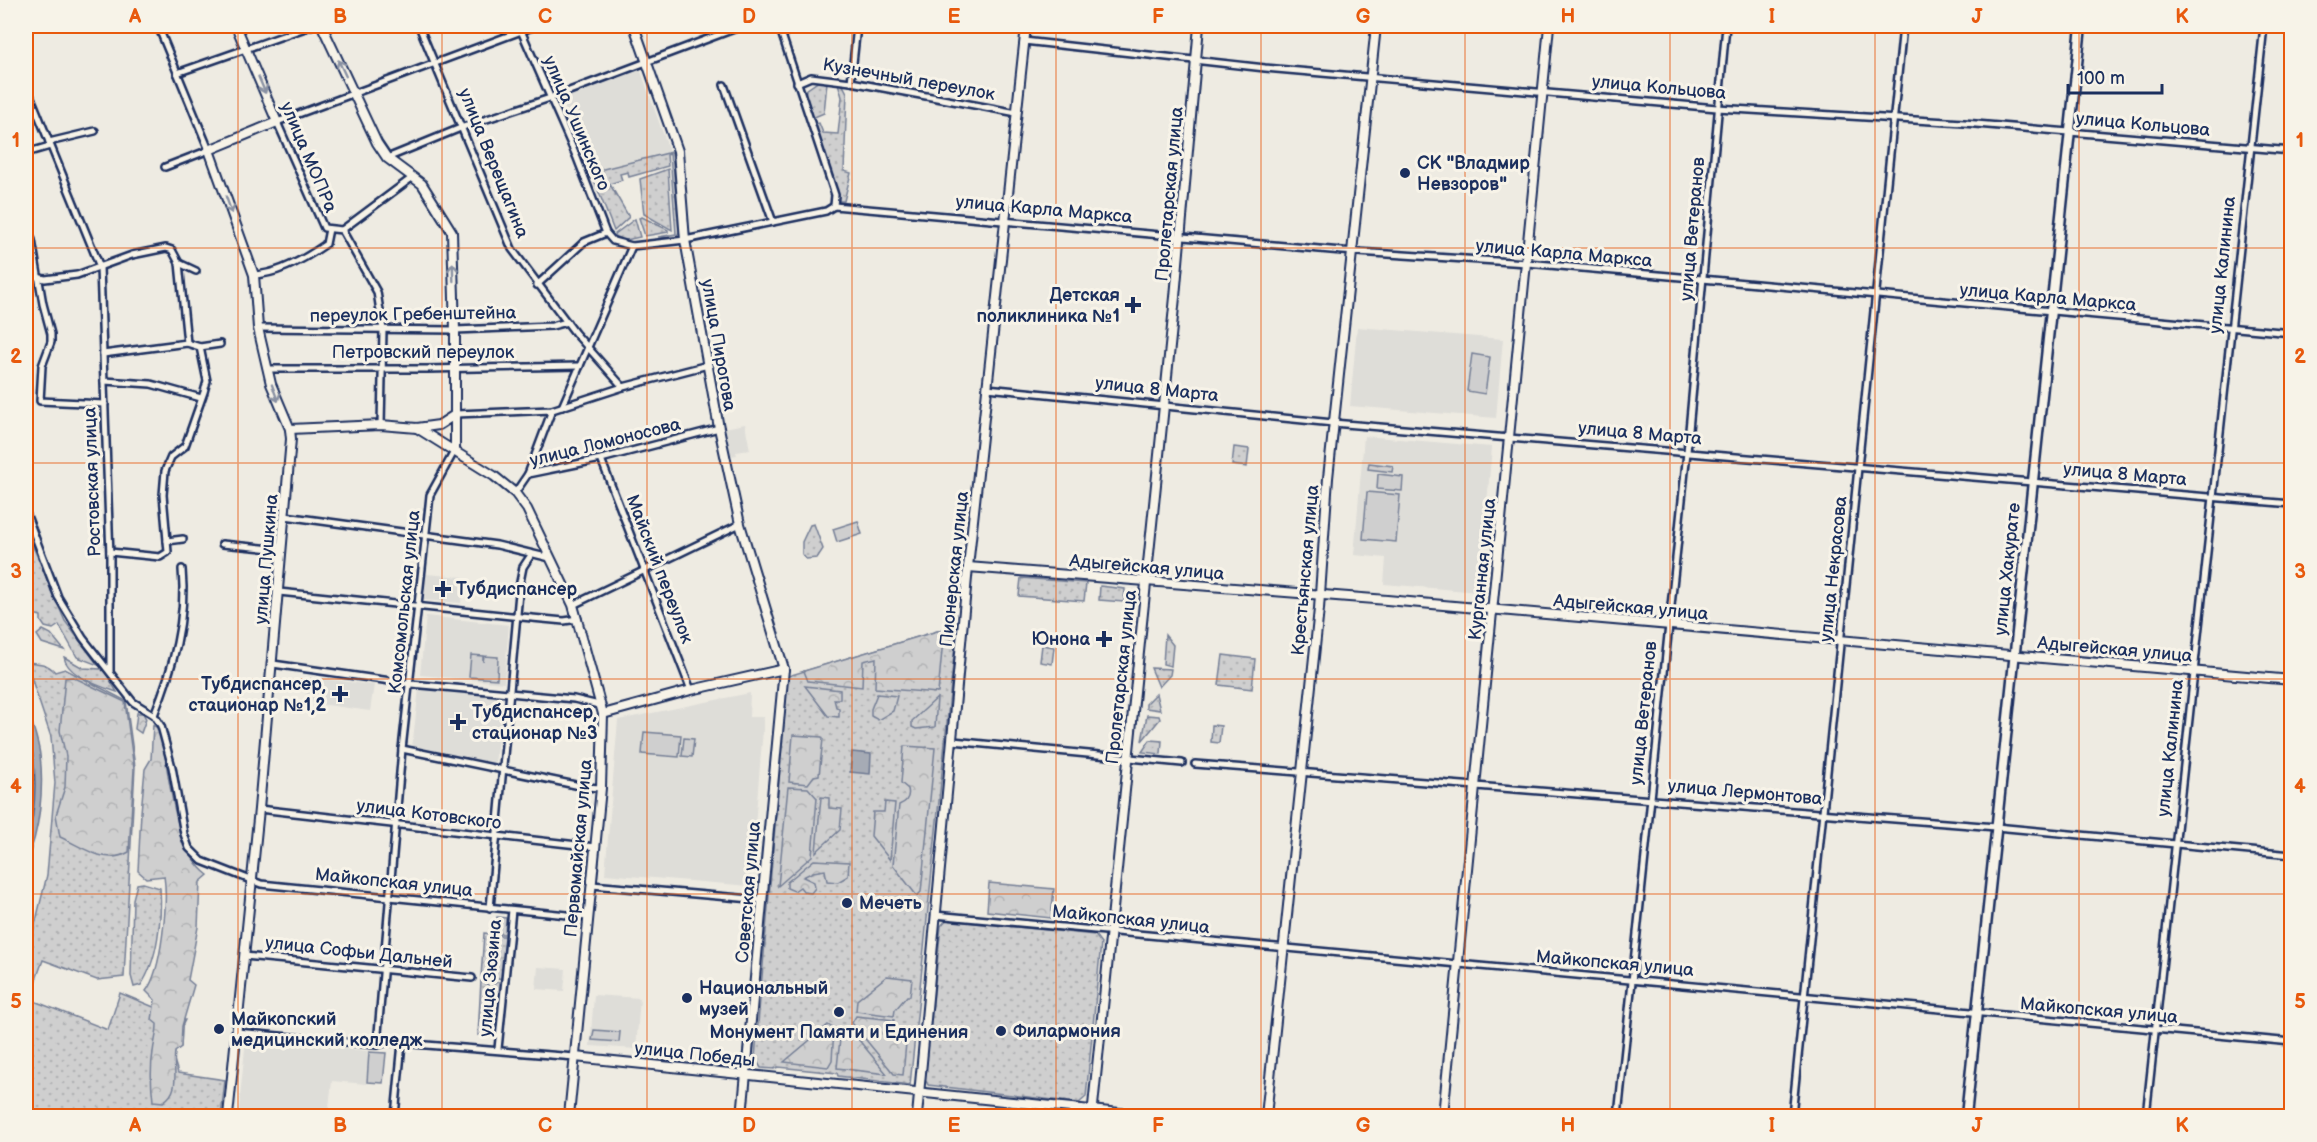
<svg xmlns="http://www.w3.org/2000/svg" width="2317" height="1142" viewBox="0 0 2317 1142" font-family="'Balsamiq Sans',sans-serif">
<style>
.built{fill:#deddd8}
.green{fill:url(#green-dots);stroke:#757f96;stroke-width:1.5}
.forest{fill:url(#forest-crowns);stroke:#757f96;stroke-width:1.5}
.pitch{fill:#cfcfcf;stroke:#757f96;stroke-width:1.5}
.water{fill:#a6abb5;stroke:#6e7992;stroke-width:1.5}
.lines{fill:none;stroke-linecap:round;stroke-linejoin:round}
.shore{stroke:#536181;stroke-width:1.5}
.street-tunnel{stroke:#c4c5c8;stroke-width:5;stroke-dasharray:5 2.5;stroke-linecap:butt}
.street-casing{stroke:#1b2f5e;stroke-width:10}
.secondary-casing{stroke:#1b2f5e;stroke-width:12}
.primary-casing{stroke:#1b2f5e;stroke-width:13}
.street{stroke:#f7f3e8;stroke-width:5}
.secondary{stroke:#f7f3e8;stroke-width:8}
.primary{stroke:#f7f3e8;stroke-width:8}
.oneway{stroke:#8991a3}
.grid{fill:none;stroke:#e8590c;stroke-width:1.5;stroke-opacity:0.55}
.poi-dot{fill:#1b2f5e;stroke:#f7f3e8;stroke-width:2}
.labels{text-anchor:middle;stroke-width:6;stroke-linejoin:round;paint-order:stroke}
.street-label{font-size:18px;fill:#1b2f5e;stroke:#f7f3e8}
.poi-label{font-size:18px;font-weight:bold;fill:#1b2f5e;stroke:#f7f3e8;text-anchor:start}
.neatline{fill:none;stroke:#e8590c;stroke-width:2}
.grid-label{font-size:20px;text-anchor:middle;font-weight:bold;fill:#e8590c}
</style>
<defs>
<pattern id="green-dots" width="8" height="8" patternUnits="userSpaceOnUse" patternTransform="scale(1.5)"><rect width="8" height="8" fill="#cfcfcf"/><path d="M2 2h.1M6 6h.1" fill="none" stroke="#b1b2b4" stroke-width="1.8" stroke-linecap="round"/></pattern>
<pattern id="forest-crowns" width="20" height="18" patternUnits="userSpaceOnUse" patternTransform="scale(1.5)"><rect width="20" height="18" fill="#cfcfcf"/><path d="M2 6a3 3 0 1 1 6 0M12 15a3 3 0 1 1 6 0" fill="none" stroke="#b1b2b4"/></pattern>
</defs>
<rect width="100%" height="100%" fill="#eeebe2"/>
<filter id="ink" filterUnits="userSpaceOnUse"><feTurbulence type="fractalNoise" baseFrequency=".0167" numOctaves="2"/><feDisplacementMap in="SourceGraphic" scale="12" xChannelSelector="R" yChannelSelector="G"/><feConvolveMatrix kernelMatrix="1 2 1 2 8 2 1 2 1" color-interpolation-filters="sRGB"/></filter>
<g filter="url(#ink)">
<!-- built -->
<g class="built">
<polygon points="639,66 670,153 591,172 561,99"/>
<polygon points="1357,327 1503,339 1496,418 1350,406"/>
<polygon points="745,424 750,450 736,452 737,455 730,456 725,428"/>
<polygon points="1364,436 1492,447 1479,592 1384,584 1386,558 1354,555"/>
<polygon points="426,574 463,577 461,603 424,600"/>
<polygon points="426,616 509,625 504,683 420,675"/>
<polygon points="310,677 374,685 370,711 305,702"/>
<polygon points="782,683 797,684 754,1062 741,1061"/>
<polygon points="419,688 503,697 495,763 412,748"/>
<polygon points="750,693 749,717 764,717 750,886 605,874 618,720"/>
<polygon points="538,967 566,969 564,991 536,989"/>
<polygon points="594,995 640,998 636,1049 590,1046"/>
<polygon points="246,1039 369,1051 366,1084 332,1081 328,1116 238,1116"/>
</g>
<!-- green -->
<g class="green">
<polygon points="819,81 827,82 824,113 812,118 805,97 806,90"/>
<polygon points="838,83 843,85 847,93 844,171 851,173 844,201 839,201 814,124 819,123 823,133 838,134 842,97"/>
<polygon points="672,152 679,232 676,238 658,237 676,234 670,154 667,155 668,166 629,177 628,172 620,174 622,180 597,188 591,172"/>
<polygon points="668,169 672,230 644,214 640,179"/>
<polygon points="611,186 629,217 614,231 598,190"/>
<polygon points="642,217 668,230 668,232 645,236 639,218"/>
<polygon points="635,219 640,237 626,240 616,237 615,234"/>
<polygon points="1234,447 1249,449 1247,467 1232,465"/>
<polygon points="1369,463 1393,466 1392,472 1368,469"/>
<polygon points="814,524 823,549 817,558 806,559 802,554 802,542 810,525"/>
<polygon points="26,530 65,621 98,665 77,657 59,625 53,629 45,627 41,621 41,616 26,612"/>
<polygon points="1021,578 1086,583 1084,601 1019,596"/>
<polygon points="1100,586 1125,589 1124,602 1099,600"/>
<polygon points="957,625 910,1085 838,1076 837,1073 778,1067 774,1069 761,1068 755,1058 788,676"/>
<polygon points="43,630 51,634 64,650 42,643 37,635"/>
<polygon points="1165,635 1173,645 1171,666 1163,664"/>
<polygon points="1042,645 1054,647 1052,664 1040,662"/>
<polygon points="1223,655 1255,659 1252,689 1219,685"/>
<path d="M64 657 83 668 101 669 106 673 117 692C101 687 67 675 64 657Z"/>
<path d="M26 662C38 663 47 663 55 672L65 669 126 701 135 767 124 977 97 980 43 960 29 999 108 1030 120 993 185 1020 182 1026 181 1047 175 1051 174 1060 178 1073 225 1080 221 1116H26V962L47 875 55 783 51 737Z"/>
<polygon points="1151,668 1171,669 1170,675 1159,687"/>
<polygon points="1156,694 1160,710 1146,708 1146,704"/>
<polygon points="1147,715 1159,716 1160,719 1142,741"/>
<polygon points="1212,725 1221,726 1219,743 1211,742"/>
<polygon points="1150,740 1162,741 1161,754 1142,752"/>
<path d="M143 883 160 888C162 917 158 960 141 985L134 987 131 976 133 899 137 884Z"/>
<polygon points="497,917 506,918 505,934 496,934"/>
<polygon points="946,920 1095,935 1101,943 1086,1097 1079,1103 928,1085 925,1079 941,926"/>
<polygon points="484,933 492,934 489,972 484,978 481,977"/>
<polygon points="496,936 506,936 503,979 498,978 494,973"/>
<polygon points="481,981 488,985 485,1036 478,1035"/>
<polygon points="497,982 502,982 497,1036 489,1036 492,986"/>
</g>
<!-- forest -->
<g class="forest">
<polygon points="944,629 938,693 875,688 876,658 863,661 862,687 808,681 804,671"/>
<path d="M73 677 125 702 134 769 129 852C105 866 83 847 60 837L56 815 65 787 66 756 60 731 65 678Z"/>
<polygon points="805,686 840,690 840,699 834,699 836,707 839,708 839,717 828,716"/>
<polygon points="877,694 897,696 893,711 878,720 871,716 871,709"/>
<polygon points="937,698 935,727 916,729 912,727 912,721"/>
<polygon points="137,713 143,713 146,719 141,733 135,729"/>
<path d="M153 725 160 730C170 772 172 849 208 875L200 882 198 927 188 980 194 985 182 1026 181 1047 175 1052C172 1069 182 1090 163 1102L153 1101C151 1085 150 1069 153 1052 154 1042 157 1035 157 1024L152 1020 155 1000 146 991C162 971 168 901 164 876L146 878 138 871 141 812 145 769 151 759Z"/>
<polygon points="793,735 822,737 823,739 819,775 814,776 808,784 789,782"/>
<path d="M904 746 935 748 921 892 917 896 893 865 899 805C907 802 910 797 908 789L901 783Z"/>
<polygon points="788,787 808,788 817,798 812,856 778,886"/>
<polygon points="821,797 829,798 829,808 842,809 840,830 816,852"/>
<polygon points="885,802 895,803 890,860 871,836 873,812 884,812"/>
<polygon points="814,860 849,862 848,876 838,882 827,881 825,870 813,872 803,877 814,882 815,888 811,893 804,892 800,887 794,891 787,888 787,882"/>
<polygon points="989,883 1054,889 1051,918 987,911"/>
<polygon points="887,976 912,979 910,996 907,996 895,1010 894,1016 856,1011 857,1000"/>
<polygon points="856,1016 894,1020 893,1027 902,1043 906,1043 903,1075 894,1074 852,1023"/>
<polygon points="828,1025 834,1029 832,1060 828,1067 784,1062"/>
<polygon points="848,1027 887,1074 837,1068 841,1029"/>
</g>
<!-- pitch -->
<g class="pitch">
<polygon points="1472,354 1490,357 1485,394 1467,391"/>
<polygon points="1378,474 1403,477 1402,491 1377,489"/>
<polygon points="1367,492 1400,495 1396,542 1363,539"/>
<polygon points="858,521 862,534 837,542 833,529"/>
<polygon points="471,655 483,656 483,662 484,656 498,657 497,679 469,677"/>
<polygon points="644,732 681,735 679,757 642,754"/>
<polygon points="684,738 694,739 692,757 682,756"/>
<polygon points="594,1030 620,1032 619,1042 592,1040"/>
<polygon points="369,1052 386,1053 383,1083 367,1082"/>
</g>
<!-- water -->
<g class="water">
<path d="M26 705C31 721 38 738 40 755 44 789 40 831 26 862Z"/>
<polygon points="852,752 871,754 870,774 850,772"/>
</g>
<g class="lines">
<!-- shore -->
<path class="shore" d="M26 725C38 763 38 806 26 845"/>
<!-- street-tunnel -->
<polyline class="street-tunnel" points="1182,763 1195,764"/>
<!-- street casing -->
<g class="street-casing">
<g id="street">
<polyline points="158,26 209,150 165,167"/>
<polyline points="419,26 512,249 575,333 623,387"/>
<polyline points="519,26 577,158 606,233 613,241 632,246 685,240 826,211 834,206"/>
<polyline points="779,26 835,195 834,206"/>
<polyline points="26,29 33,26"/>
<polyline points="1024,41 1265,68 1717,108 1964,123 2292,151"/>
<polyline points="177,73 311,26"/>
<polyline points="851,82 857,26"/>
<polyline points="797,83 811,77 851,82 1017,113"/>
<polyline points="26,85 100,267 110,557 110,671"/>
<polyline points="724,85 773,222"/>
<polyline points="49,142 95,131"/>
<polyline points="26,153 50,146"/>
<polyline points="387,158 463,127 556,96 742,26"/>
<polyline points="834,206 1342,251 1527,263 2292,333"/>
<polyline points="26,225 32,240 43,304 51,334 51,342 42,366 40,401 105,404"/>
<polyline points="342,230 413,177"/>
<polyline points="179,263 196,271"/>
<polyline points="26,274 45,279 77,275 132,255 166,248 172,250 179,263 187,343"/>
<path d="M254 275C278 274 306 258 326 244L329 229"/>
<polyline points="537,285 584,242 606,233"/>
<polyline points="258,328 455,330 552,326 567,322"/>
<polyline points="103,354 187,343 200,347 220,344"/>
<polyline points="268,369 427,369 580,366"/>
<polyline points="104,381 151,384 201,398"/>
<polyline points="987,388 1333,423 2292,504"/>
<polyline points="562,407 632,246"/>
<polyline points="456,414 552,410 623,387 708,365"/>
<polyline points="381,425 383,330 377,292 342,230 324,228 277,122 535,26"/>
<polyline points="601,459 691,690"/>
<polyline points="528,474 552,410"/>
<polyline points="515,493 528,474 601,459 719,428"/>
<polyline points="26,513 58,597 83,638 133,702 154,715 161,726 172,767 184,834 189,848 202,861 261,884 587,917"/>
<polyline points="285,516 497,545 550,558"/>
<polyline points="167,541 183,539"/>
<polyline points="222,544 282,550"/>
<polyline points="110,552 160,557 168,552 163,495 165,471 171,457 185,446 204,392 207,381 200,347"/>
<polyline points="279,592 511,616 564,621 578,619"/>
<polyline points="573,605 740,524"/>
<polyline points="273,664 411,684 574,699 599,705"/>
<path d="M154 715C173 668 187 619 182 569"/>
<polyline points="953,741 1182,763"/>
<polyline points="402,749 585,787 601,788"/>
<polyline points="1195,764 1996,827 2292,855"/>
<polyline points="259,809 595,847"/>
<polyline points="592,885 763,900"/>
<polyline points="490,908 520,582 523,567 531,555"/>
<polyline points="935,915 2292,1042"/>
<polyline points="244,956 472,978"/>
<polyline points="237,1032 377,1045 389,1042 575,1057"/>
<polyline points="377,1045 402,749 429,505 430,495 455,450"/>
<polyline points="498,1049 512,910"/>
<polyline points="395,1116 402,1043"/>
<polyline points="1618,1116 1687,452 1726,26"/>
<polyline points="1792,1116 1903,26"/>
<polyline points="2146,1116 2264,26"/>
</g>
</g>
<!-- secondary casing -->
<g class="secondary-casing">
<g id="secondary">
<polyline points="322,26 377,143 387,158 422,184 452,232 455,330 455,450"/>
<polyline points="634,26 678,151 685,240 719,428 740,524 784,669 742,1116"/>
<polyline points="417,428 494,476 515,493 527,509 573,605 603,714 601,788 569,1116"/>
<polyline points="290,429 381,425 417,428 439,425 456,414"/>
<polyline points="968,567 1387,600 2292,680"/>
<polyline points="603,714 691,690 784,669"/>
<polyline points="575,1057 1149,1116"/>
<polyline points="228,1116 259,809 291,439 290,429 271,384 258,328 254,275 209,150 277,122 236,26"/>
<polyline points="917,1116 968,567 1026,26"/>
<polyline points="1092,1116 1175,297 1199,26"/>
<polyline points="1266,1116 1319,609 1328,478 1376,26"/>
<polyline points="1443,1116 1549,26"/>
</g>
</g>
<!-- primary casing -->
<g class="primary-casing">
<polyline id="primary" points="1966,1116 2081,26"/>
</g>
<!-- street -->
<use href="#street" class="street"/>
<!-- secondary -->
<use href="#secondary" class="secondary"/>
<!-- primary -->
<use href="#primary" class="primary"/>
</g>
<!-- one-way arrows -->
<defs><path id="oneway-shaft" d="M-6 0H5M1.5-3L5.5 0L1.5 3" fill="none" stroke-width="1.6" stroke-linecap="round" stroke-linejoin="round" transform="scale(1.5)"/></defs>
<g class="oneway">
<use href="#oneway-shaft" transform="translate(342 68) rotate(-115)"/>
<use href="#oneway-shaft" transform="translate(262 85) rotate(67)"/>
<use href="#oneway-shaft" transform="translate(229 205) rotate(70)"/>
<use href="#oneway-shaft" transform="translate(453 272) rotate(-92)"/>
<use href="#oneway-shaft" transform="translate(275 393) rotate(70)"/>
</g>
</g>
<!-- grid -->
<path class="grid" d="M238 26V1116M442 26V1116M647 26V1116M852 26V1116M1056 26V1116M1261 26V1116M1465 26V1116M1670 26V1116M1875 26V1116M2079 26V1116M26 248H2292M26 463H2292M26 679H2292M26 894H2292"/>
<!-- markers -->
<g class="poi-dot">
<circle cx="1405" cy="173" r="6"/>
<path d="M1130 296h6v6h6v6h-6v6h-6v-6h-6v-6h6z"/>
<path d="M440 580h6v6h6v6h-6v6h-6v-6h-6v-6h6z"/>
<path d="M1101 630h6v6h6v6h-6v6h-6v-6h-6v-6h6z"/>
<path d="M337 685h6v6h6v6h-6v6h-6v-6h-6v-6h6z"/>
<path d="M455 713h6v6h6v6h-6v6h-6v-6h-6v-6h6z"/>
<circle cx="847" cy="903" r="6"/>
<circle cx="687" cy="998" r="6"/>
<circle cx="839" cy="1012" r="6"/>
<circle cx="219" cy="1029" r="6"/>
<circle cx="1001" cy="1031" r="6"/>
</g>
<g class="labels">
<!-- street labels -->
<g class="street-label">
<text transform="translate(909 79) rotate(10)" y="6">Кузнечный переулок</text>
<text transform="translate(1659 87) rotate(5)" y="6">улица Кольцова</text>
<text transform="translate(577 123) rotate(67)" y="6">улица Ушинского</text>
<text transform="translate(2143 124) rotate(5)" y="6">улица Кольцова</text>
<text transform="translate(309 157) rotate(67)" y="6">улица МОПРа</text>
<text transform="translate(494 163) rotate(68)" y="6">улица Верещагина</text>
<text transform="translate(1169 194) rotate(-85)" y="6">Пролетарская улица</text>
<text transform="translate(1044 209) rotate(5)" y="6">улица Карла Маркса</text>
<text transform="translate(1692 229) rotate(-85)" y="6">улица Ветеранов</text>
<text transform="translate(1564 253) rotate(5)" y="6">улица Карла Маркса</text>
<text transform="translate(2222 265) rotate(-84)" y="6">улица Калинина</text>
<text transform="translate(2048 297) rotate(5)" y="6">улица Карла Маркса</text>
<text transform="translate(413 314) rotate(-1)" y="6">переулок Гребенштейна</text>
<text transform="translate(719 345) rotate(80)" y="6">улица Пирогова</text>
<text x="423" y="358">Петровский переулок</text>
<text transform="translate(1157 389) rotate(6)" y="6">улица 8 Марта</text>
<text transform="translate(1640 433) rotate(5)" y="6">улица 8 Марта</text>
<text transform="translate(605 442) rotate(-14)" y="6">улица Ломоносова</text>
<text transform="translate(2125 474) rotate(5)" y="6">улица 8 Марта</text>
<text transform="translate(92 482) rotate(-92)" y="6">Ростовская улица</text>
<text transform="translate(266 559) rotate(-85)" y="6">улица Пушкина</text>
<text transform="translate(1147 567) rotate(5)" y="6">Адыгейская улица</text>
<text transform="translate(660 569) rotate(69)" y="6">Майский переулок</text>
<text transform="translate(954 569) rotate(-84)" y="6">Пионерская улица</text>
<text transform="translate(1482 569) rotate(-84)" y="6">Курганная улица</text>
<text transform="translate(1833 569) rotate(-84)" y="6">улица Некрасова</text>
<text transform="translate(2007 569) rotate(-84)" y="6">улица Хакурате</text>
<text transform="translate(1305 570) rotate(-85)" y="6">Крестьянская улица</text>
<text transform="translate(404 602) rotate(-84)" y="6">Комсомольская улица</text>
<text transform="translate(1631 607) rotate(5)" y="6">Адыгейская улица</text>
<text transform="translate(2115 649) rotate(5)" y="6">Адыгейская улица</text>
<text transform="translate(1121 677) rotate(-84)" y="6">Пролетарская улица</text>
<text transform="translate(1643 713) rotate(-84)" y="6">улица Ветеранов</text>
<text transform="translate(2170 748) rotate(-84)" y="6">улица Калинина</text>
<text transform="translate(1745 792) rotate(5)" y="6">улица Лермонтова</text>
<text transform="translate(429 814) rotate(7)" y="6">улица Котовского</text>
<text transform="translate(578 848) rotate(-85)" y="6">Первомайская улица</text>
<text transform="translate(394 882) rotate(6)" y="6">Майкопская улица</text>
<text transform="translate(748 892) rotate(-85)" y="6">Советская улица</text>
<text transform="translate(1131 919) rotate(6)" y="6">Майкопская улица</text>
<text transform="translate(359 952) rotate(6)" y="6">улица Софьи Дальней</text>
<text transform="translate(1615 963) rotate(5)" y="6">Майкопская улица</text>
<text transform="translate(490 978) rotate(-85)" y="6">улица Зюзина</text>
<text transform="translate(2099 1010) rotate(5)" y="6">Майкопская улица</text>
<text transform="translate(695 1054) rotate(6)" y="6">улица Победы</text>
</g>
<!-- poi labels -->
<g class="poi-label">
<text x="1417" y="169">СК "Владмир<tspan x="1417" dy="21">Невзоров"</tspan></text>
<text x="1120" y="301" text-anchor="end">Детская<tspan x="1120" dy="21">поликлиника №1</tspan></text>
<text x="456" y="595">Тубдиспансер</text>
<text x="1090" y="645" text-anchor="end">Юнона</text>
<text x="326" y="690" text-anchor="end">Тубдиспансер,<tspan x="326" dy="21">стационар №1,2</tspan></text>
<text x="472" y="718">Тубдиспансер,<tspan x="472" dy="21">стационар №3</tspan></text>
<text x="859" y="909">Мечеть</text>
<text x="699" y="994">Национальный<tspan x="699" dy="21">музей</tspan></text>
<text x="231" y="1025">Майкопский<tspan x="231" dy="21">медицинский колледж</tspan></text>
<text x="1013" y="1037">Филармония</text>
<text x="839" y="1038" text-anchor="middle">Монумент Памяти и Единения</text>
</g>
</g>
<!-- margin -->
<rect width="2317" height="1142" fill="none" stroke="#f7f3e8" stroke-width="66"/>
<!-- scale -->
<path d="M2068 84v9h94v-9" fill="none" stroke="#1b2f5e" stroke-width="3"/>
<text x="2077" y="84" font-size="18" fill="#1b2f5e" stroke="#f7f3e8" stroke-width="4.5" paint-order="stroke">100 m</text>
<rect x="33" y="33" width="2251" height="1076" class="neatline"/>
<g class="grid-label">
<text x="135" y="23">A</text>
<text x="340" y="23">B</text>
<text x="545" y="23">C</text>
<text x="749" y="23">D</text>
<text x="954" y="23">E</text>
<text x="1158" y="23">F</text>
<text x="1363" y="23">G</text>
<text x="1568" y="23">H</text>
<text x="1772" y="23">I</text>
<text x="1977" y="23">J</text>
<text x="2182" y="23">K</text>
<text x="16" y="147">1</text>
<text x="2300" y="147">1</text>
<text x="16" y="363">2</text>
<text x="2300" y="363">2</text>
<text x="16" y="578">3</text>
<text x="2300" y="578">3</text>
<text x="16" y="793">4</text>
<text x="2300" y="793">4</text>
<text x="16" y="1008">5</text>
<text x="2300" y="1008">5</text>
<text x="135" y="1132">A</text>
<text x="340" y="1132">B</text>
<text x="545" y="1132">C</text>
<text x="749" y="1132">D</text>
<text x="954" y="1132">E</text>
<text x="1158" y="1132">F</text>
<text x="1363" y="1132">G</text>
<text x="1568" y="1132">H</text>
<text x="1772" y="1132">I</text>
<text x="1977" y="1132">J</text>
<text x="2182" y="1132">K</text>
</g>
</svg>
